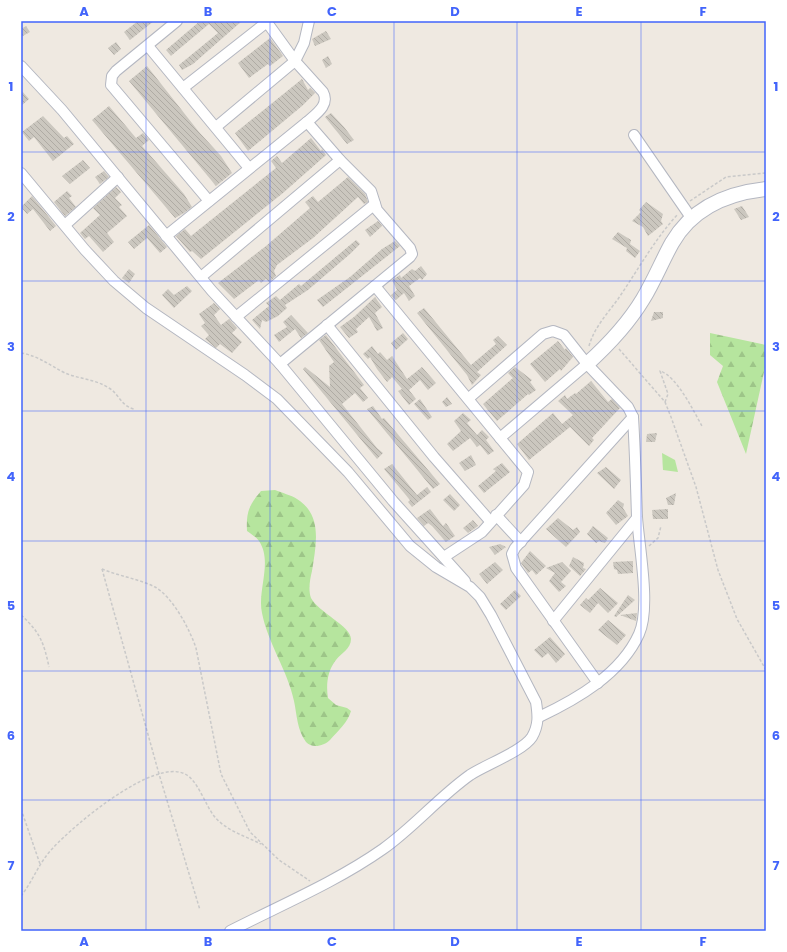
<svg xmlns="http://www.w3.org/2000/svg" width="787" height="952" viewBox="0 0 787 952" font-family="Poppins,sans-serif">
<style>
.grass{fill:#b6e59e}
.forest{fill:url(#forest-firs)}
.building{fill:url(#building-back-hatch)}
.lines{fill:none;stroke-linecap:round;stroke-linejoin:round}
.street-casing{stroke:#b4b7c1;stroke-width:12}
.secondary-casing{stroke:#b4b7c1;stroke-width:16}
.path{stroke:#c9c9c9;stroke-width:1.5;stroke-dasharray:3 2;stroke-linecap:butt}
.street{stroke:#fff;stroke-width:10}
.secondary{stroke:#fff;stroke-width:14}
.grid{fill:none;stroke:#4264fb;stroke-width:1;stroke-opacity:0.55}
.neatline{fill:none;stroke:#4264fb;stroke-width:1.5}
.grid-label{font-size:13px;text-anchor:middle;font-weight:bold;fill:#4264fb}
</style>
<defs>
<pattern id="forest-firs" width="22" height="20" patternUnits="userSpaceOnUse"><rect width="22" height="20" fill="#b6e59e"/><path d="M5 1l3.5 6h-7zM16 11l3.5 6h-7z" fill="#9dc588"/></pattern>
<pattern id="building-back-hatch" width="6" height="6" patternUnits="userSpaceOnUse"><rect width="6" height="6" fill="#cbc7bf"/><path d="M-1 5l2 2M0 0l6 6M5-1l2 2" fill="none" stroke="#afaba4"/></pattern>
</defs>
<rect width="100%" height="100%" fill="#efe9e1"/>
<!-- grass -->
<polygon class="grass" points="662,453 675,460 678,472 663,470"/>
<!-- forest -->
<g class="forest">
<polygon points="710,333 766,345 766,363 746,454 717,382 723,366 710,355"/>
<path d="M275 490C282 493 291 495 297 499 323 515 316 545 312 571 310 579 308 590 311 598 318 612 351 626 351 639 351 649 341 653 336 660 327 671 326 686 328 698L336 705 347 708 351 711C348 722 338 731 330 740 324 746 312 749 306 742 297 730 297 715 294 701 288 671 268 644 262 613 257 590 273 562 259 541 256 537 251 534 247 531 246 512 249 505 261 491Z"/>
</g>
<!-- building -->
<g class="building">
<polygon points="138,21 154,21 130,40 124,32"/>
<polygon points="200,21 242,21 193,64 182,70 179,65 218,33 209,24 172,55 171,56 166,50"/>
<polygon points="26,26 30,32 21,37 21,29"/>
<polygon points="326,31 331,39 315,46 312,39"/>
<polygon points="270,38 283,56 270,66 268,64 249,78 238,63"/>
<polygon points="116,42 121,49 114,55 108,48"/>
<polygon points="328,56 332,64 326,68 322,60"/>
<polygon points="147,66 199,132 221,156 232,173 216,186 129,81"/>
<polygon points="302,79 308,90 310,88 315,93 302,106 248,151 235,133"/>
<polygon points="21,90 29,99 21,106"/>
<polygon points="109,106 136,138 143,133 149,140 142,146 184,194 192,207 184,213 175,218 92,120"/>
<polygon points="331,113 344,127 354,140 347,144 325,117"/>
<polygon points="43,116 64,138 67,136 74,144 53,161 34,137 29,141 22,132"/>
<polygon points="311,138 321,151 322,149 326,155 283,193 201,259 192,251 190,252 176,236 185,229 191,236 276,168 271,161 277,156 282,163"/>
<polygon points="83,160 90,168 70,184 62,176"/>
<polygon points="104,171 109,177 100,184 95,177"/>
<polygon points="348,177 365,194 368,202 364,204 358,197 313,238 277,265 274,271 276,276 269,282 266,279 261,283 259,280 234,299 218,283 266,246 310,208 305,202 313,196 318,202"/>
<polygon points="116,187 121,192 115,198 122,205 119,207 127,216 107,233 114,242 103,252 89,236 85,239 80,233 100,215 93,208"/>
<polygon points="67,191 72,196 69,198 76,207 65,216 54,202"/>
<polygon points="32,196 56,226 50,231 33,209 27,214 21,207"/>
<polygon points="646,202 663,214 661,221 663,224 648,236 643,227 632,221 641,212 639,210"/>
<polygon points="742,206 749,217 741,220 734,209"/>
<polygon points="378,221 382,226 370,237 365,230"/>
<polygon points="149,225 167,247 160,253 147,238 134,249 128,242"/>
<polygon points="618,232 631,240 630,244 640,251 635,258 626,251 627,248 612,239"/>
<polygon points="356,240 360,244 350,254 308,290 285,305 287,308 278,316 266,322 262,320 260,329 252,320 269,306 266,303 276,296 280,300 299,284 301,286"/>
<polygon points="395,241 400,246 323,307 317,300 350,277 382,249"/>
<polygon points="421,266 427,274 422,280 420,278 409,286 415,296 409,301 404,293 396,300 391,295 397,290 392,280 400,275 401,278 412,269 415,271"/>
<polygon points="129,269 135,274 129,283 122,278"/>
<polygon points="187,286 192,291 174,308 162,295 168,289 174,295"/>
<polygon points="375,297 382,307 375,313 383,328 377,331 369,317 356,329 358,332 349,338 340,327 354,317"/>
<polygon points="214,303 220,309 214,315 221,325 229,319 237,328 232,333 242,342 232,353 220,344 216,348 205,339 209,335 201,326 205,323 199,314"/>
<polygon points="424,308 471,365 496,344 493,340 498,336 507,345 477,372 481,375 472,385 467,375 417,313"/>
<polygon points="654,312 663,312 663,318 651,321"/>
<polygon points="291,315 308,333 301,338 295,329 279,342 274,335 287,327 283,322"/>
<polygon points="403,333 408,339 396,350 391,343"/>
<polygon points="326,335 364,385 360,388 368,398 363,402 355,393 342,404 377,448 383,453 377,459 303,369 305,367 330,387 329,366 334,362 319,340"/>
<polygon points="558,341 565,350 566,348 573,357 561,371 560,369 545,382 530,364"/>
<polygon points="372,346 378,354 380,352 387,360 392,356 407,379 422,367 436,383 428,390 420,380 409,390 416,399 409,405 398,391 402,389 392,377 387,382 377,369 370,357 368,359 363,354"/>
<polygon points="515,367 532,380 530,382 536,390 529,395 528,394 497,421 483,404 513,378 508,373"/>
<polygon points="591,381 608,402 612,399 620,408 592,438 594,440 589,446 570,427 529,460 517,444 553,413 562,424 573,415 558,401 565,395 567,399 575,393 576,394"/>
<polygon points="447,397 452,404 446,407 442,402"/>
<polygon points="420,399 432,417 428,420 414,404"/>
<polygon points="373,406 382,419 384,418 440,484 433,489 367,409"/>
<polygon points="463,413 471,420 467,423 477,435 482,430 489,437 486,440 494,451 488,455 480,445 477,447 470,438 453,451 447,444 461,431 454,421"/>
<polygon points="657,433 655,442 646,442 647,434"/>
<polygon points="471,455 476,465 465,471 459,463"/>
<polygon points="502,463 510,472 484,493 478,486 496,471 493,469"/>
<polygon points="392,464 417,495 427,487 431,492 412,507 408,502 410,500 384,469"/>
<polygon points="606,467 621,480 614,489 597,473"/>
<polygon points="676,493 674,505 668,505 666,498"/>
<polygon points="450,494 460,505 454,511 443,500"/>
<polygon points="618,500 624,504 623,508 628,516 616,525 606,513"/>
<polygon points="430,509 443,526 446,523 455,536 446,542 432,526 428,523 424,526 417,518"/>
<polygon points="668,509 668,519 653,519 652,510"/>
<polygon points="558,518 573,530 577,527 580,532 566,547 546,529"/>
<polygon points="473,520 478,526 468,533 463,528"/>
<polygon points="593,526 608,538 605,543 599,541 596,543 587,534"/>
<polygon points="500,544 506,547 495,555 489,547"/>
<polygon points="530,551 546,566 536,575 532,570 528,573 521,563"/>
<polygon points="573,557 584,563 583,568 586,569 580,576 569,566"/>
<polygon points="633,561 633,573 618,574 617,570 614,569 613,562"/>
<polygon points="495,562 503,570 487,584 479,574"/>
<polygon points="562,562 571,571 561,582 566,586 559,592 549,581 555,573 546,568"/>
<polygon points="600,588 618,603 608,613 598,603 590,613 580,605 586,598 588,600"/>
<polygon points="515,590 521,596 506,610 500,604"/>
<polygon points="628,595 635,600 616,617 614,616"/>
<polygon points="637,613 636,621 620,615"/>
<polygon points="608,620 626,635 617,645 598,630"/>
<polygon points="550,637 565,654 556,663 548,653 542,658 534,650"/>
</g>
<g class="lines">
<!-- street casing -->
<g class="street-casing">
<g id="street">
<polyline points="177,21 116,71 112,76 111,85 209,201"/>
<polyline points="148,46 249,168"/>
<polyline points="21,66 62,110 212,291 280,364 393,501 465,581"/>
<polyline points="183,88 267,22"/>
<polyline points="216,127 295,61 304,43 309,21"/>
<polyline points="634,135 692,219"/>
<path d="M21 173 85 250 114 281 146 308 245 375 277 399 348 472 410 546 436 567 470 587 480 597 491 615 536 702C538 715 539 725 532 737 523 751 485 765 470 775 439 797 414 827 383 849 336 882 281 905 230 931"/>
<polyline points="65,225 118,177"/>
<path d="M166 236 307 122C316 114 330 105 323 92L295 61 266 21"/>
<polyline points="201,277 340,160"/>
<polyline points="375,286 528,472 524,485 482,532 444,557"/>
<polyline points="236,317 375,204"/>
<polyline points="327,325 434,457 490,521"/>
<polyline points="280,364 410,257 412,254 410,248 377,210 371,191 340,160 307,122"/>
<path d="M469 398 543 334 553 331 564 335 587 364 628 407 633 417C635 450 636 484 637 517 639 547 651 608 639 634 621 674 577 699 539 717"/>
<polyline points="500,438 587,364"/>
<polyline points="496,515 521,542"/>
<polyline points="553,621 637,518"/>
<polyline points="598,683 516,568 512,554 515,548 633,417"/>
</g>
</g>
<!-- secondary casing -->
<g class="secondary-casing">
<path id="secondary" d="M587 364C608 345 628 324 643 299 654 281 662 261 672 243 692 208 728 193 766 189"/>
</g>
<!-- path -->
<g class="path">
<polyline points="690,201 726,177 766,173"/>
<path d="M589 346C594 328 607 314 618 299 638 270 654 240 678 214"/>
<polyline points="619,349 665,402 671,417 696,487 718,570 737,619 766,670"/>
<path d="M21 353C39 356 49 365 65 373 79 379 95 379 109 388 119 394 121 406 134 409"/>
<path d="M665 402 668 394 660 371C677 376 694 412 702 426"/>
<polyline points="649,546 658,538 661,526"/>
<path d="M102 569C119 576 139 579 155 587 173 597 190 630 196 648L221 774 250 832 279 860 310 881"/>
<polyline points="102,569 159,774 200,910"/>
<path d="M21 615C40 632 44 643 49 667"/>
<polyline points="21,809 40,864"/>
<path d="M21 896C33 881 39 862 53 848 74 825 153 758 185 774 197 779 206 806 214 816 225 830 245 836 261 844"/>
</g>
<!-- street -->
<use href="#street" class="street"/>
<!-- secondary -->
<use href="#secondary" class="secondary"/>
</g>
<!-- grid -->
<path class="grid" d="M146 21V931M270 21V931M394 21V931M517 21V931M641 21V931M21 152H766M21 281H766M21 411H766M21 541H766M21 671H766M21 800H766"/>
<!-- border -->
<rect width="787" height="952" fill="none" stroke="#ffffff" stroke-width="44"/>
<rect x="22" y="22" width="743" height="908" class="neatline"/>
<g class="grid-label">
<text x="84" y="16">A</text>
<text x="208" y="16">B</text>
<text x="332" y="16">C</text>
<text x="455" y="16">D</text>
<text x="579" y="16">E</text>
<text x="703" y="16">F</text>
<text x="11" y="91">1</text>
<text x="776" y="91">1</text>
<text x="11" y="221">2</text>
<text x="776" y="221">2</text>
<text x="11" y="351">3</text>
<text x="776" y="351">3</text>
<text x="11" y="481">4</text>
<text x="776" y="481">4</text>
<text x="11" y="610">5</text>
<text x="776" y="610">5</text>
<text x="11" y="740">6</text>
<text x="776" y="740">6</text>
<text x="11" y="870">7</text>
<text x="776" y="870">7</text>
<text x="84" y="946">A</text>
<text x="208" y="946">B</text>
<text x="332" y="946">C</text>
<text x="455" y="946">D</text>
<text x="579" y="946">E</text>
<text x="703" y="946">F</text>
</g>
</svg>
